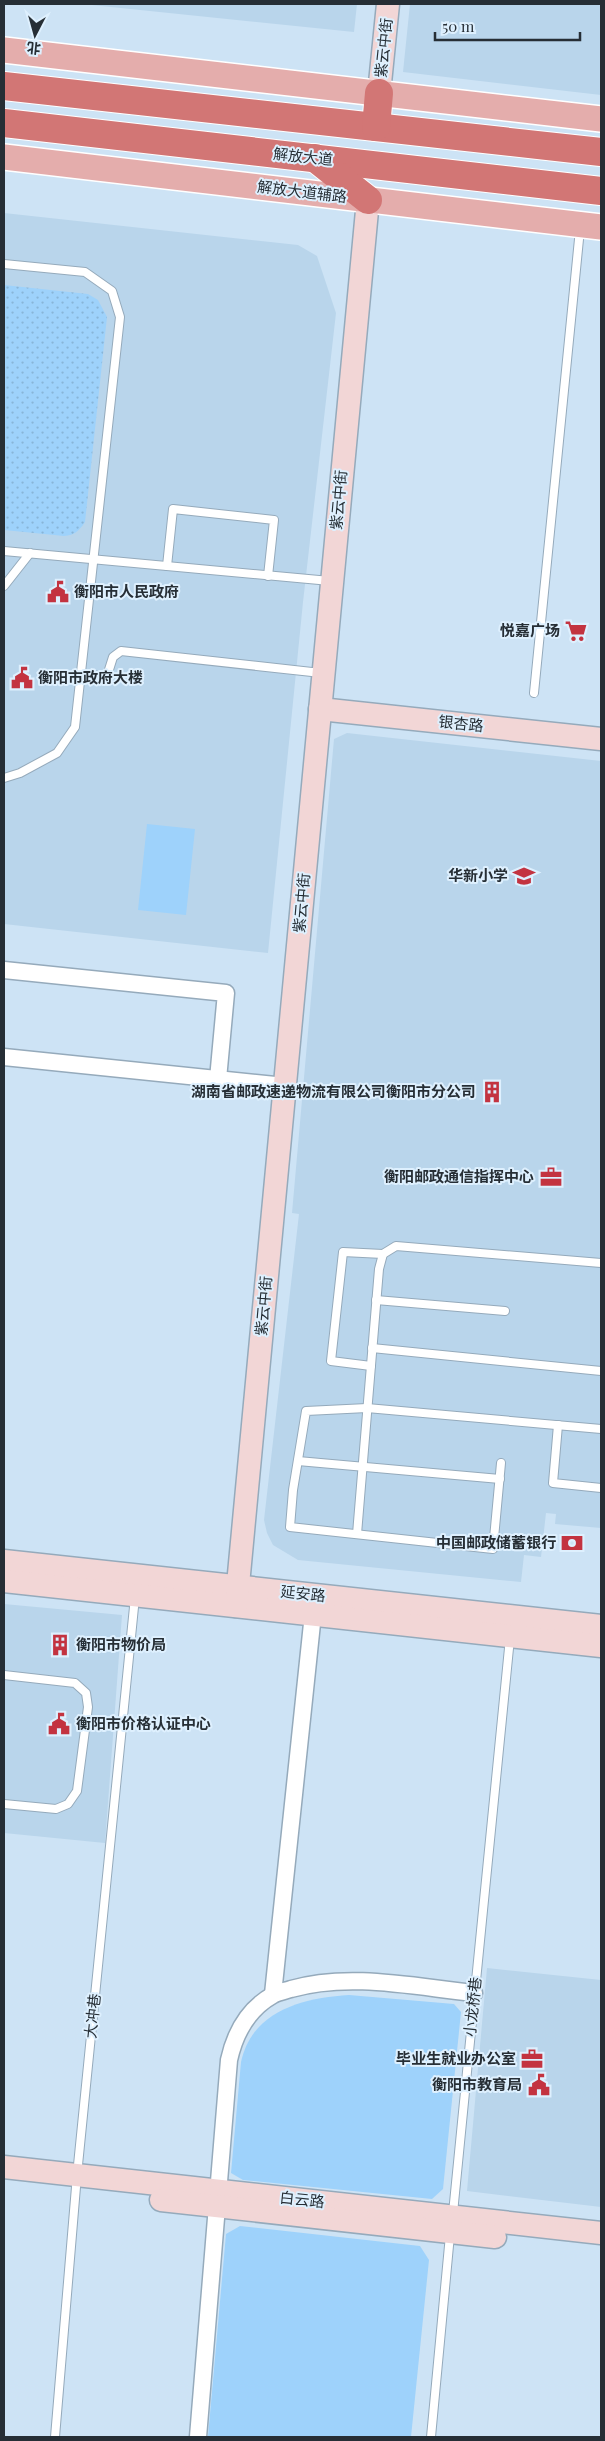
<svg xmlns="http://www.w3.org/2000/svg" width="605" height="2441" viewBox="0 0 605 2441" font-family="'Playfair Display','Noto Sans SC',serif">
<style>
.built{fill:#b9d5eb}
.grass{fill:url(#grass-dots)}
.park{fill:#9ed2fb}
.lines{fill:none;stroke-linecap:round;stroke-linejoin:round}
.lane-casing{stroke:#95aabb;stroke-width:10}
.street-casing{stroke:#95aabb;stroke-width:19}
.secondary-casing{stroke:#95aabb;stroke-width:25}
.primary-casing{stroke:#fff;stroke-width:28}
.highway-casing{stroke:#fff;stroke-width:30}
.lane{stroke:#fff;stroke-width:8}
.street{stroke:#fff;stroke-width:16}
.secondary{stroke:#f2d6d6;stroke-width:22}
.primary{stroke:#e4adac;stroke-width:25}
.highway{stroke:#d27675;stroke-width:28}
.labels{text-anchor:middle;stroke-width:4;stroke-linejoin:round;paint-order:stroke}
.street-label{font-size:15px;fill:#262e35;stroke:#def0fe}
.poi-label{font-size:15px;font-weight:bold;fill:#262e35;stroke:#def0fe;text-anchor:end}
</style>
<defs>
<pattern id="grass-dots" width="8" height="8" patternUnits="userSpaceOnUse" patternTransform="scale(1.25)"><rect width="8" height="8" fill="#9ed2fb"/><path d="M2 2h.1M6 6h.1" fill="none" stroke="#88b5d8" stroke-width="1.8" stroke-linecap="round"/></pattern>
</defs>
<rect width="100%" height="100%" fill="#cde3f5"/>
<!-- built -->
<g class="built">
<polygon points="82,4 357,4 354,32"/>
<polygon points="410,4 601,4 601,95 403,72"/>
<polygon points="4,213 298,245 317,256 336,313 303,602 268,953 4,924"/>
<polygon points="347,733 601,761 601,1528 555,1524 556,1514 546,1513 541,1557 524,1555 521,1582 298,1560 273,1545 267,1533 264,1520 299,1214 292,1213 334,739"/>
<polygon points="4,1604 122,1615 105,1843 4,1833"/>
<polygon points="487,1968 601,1980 601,2207 467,2191"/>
</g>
<!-- grass -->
<path class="grass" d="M4 285 88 294 98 300 107 317 85 522C79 531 75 535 64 536L4 530Z"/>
<!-- park -->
<g class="park">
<polygon points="147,824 195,829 186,915 138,910"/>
<path d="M349 1995 454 2004 461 2012 443 2189 432 2199 243 2180 231 2173 241 2062C252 2011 302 1998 349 1995Z"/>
<polygon points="240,2226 420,2246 429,2260 411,2437 208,2437 226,2234"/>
</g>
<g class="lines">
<!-- lane casing -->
<g class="lane-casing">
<g id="lane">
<polyline points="4,264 85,272 112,291 120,317 75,727 57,753 20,773 4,778"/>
<polyline points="4,551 330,581"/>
<polyline points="167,566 173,509 274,520 268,576"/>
<polyline points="4,586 30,553"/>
<polyline points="81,675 107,676 113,657 121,651 321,673"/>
<polyline points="534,693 580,229"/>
<polyline points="376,1300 505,1311"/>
<polyline points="372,1348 601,1371"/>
<polyline points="371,1366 331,1361 343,1252 383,1254"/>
<polyline points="558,1425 553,1483 601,1488"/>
<polyline points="298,1461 500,1479"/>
<polyline points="501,1463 493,1549 290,1527 293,1490 306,1411 367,1408 601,1429"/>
<polyline points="357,1534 379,1269 383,1254 396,1246 601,1263"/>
<polyline points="4,1675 75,1683 86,1693 88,1707 77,1791 68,1804 56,1809 4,1804"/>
<polyline points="453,2213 510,1638"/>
<polyline points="55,2437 77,2175 135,1597"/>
<polyline points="431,2437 450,2235"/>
</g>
</g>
<!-- street casing -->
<g class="street-casing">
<g id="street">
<polyline points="4,970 226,993 218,1079"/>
<polyline points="4,1057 285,1086"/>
<polyline points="273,1994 313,1614"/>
<path d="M198 2437 229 2060C235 2033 248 2009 273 1995 278 1992 285 1991 291 1989 349 1972 415 1987 474 1993"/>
</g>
</g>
<!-- secondary casing -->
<g class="secondary-casing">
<g id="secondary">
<polyline points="379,93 388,4"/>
<polyline points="320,709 601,739"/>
<polyline points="4,1561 601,1626"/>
<polyline points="4,1581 601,1646"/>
<polyline points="236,1606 368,200"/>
<polyline points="4,2167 601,2233"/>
<polyline points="161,2200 495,2237"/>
</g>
</g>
<!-- primary casing -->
<g class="primary-casing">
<g id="primary">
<polyline points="4,50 601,119"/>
<polyline points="4,157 601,227"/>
</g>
</g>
<!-- highway casing -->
<g class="highway-casing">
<g id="highway">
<polyline points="4,86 601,152"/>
<polyline points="4,123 601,191"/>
<polyline points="376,127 379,93"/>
<polyline points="315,158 368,200"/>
</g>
</g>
<!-- lane -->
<use href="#lane" class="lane"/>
<!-- street -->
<use href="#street" class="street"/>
<!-- secondary -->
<use href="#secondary" class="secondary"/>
<!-- primary -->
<use href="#primary" class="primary"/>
<!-- highway -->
<use href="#highway" class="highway"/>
</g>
<!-- icons -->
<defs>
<g id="civic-bare" transform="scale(1.725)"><path d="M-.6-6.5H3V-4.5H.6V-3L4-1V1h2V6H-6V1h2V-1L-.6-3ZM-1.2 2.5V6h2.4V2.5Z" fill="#c33340" stroke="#def0fe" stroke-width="2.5" paint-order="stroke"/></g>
<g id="supermarket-bare" transform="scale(1.725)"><path d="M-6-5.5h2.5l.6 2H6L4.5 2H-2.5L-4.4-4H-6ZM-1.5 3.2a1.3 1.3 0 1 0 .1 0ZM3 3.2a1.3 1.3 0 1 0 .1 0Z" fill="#c33340" stroke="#def0fe" stroke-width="2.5" paint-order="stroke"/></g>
<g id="school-bare" transform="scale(1.725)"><path d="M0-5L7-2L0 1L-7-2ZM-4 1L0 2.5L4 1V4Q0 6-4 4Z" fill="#c33340" stroke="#def0fe" stroke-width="2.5" paint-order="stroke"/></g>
<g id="building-bare" transform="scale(1.725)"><path d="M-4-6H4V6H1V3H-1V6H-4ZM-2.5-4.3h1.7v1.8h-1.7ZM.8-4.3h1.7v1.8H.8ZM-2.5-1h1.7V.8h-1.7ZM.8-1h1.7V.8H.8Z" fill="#c33340" stroke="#def0fe" stroke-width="2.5" paint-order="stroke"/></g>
<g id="office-bare" transform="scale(1.725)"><path d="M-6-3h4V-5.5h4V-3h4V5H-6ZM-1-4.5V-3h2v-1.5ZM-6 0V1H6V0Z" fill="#c33340" stroke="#def0fe" stroke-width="2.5" paint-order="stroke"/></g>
<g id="bank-bare" transform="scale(1.725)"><path d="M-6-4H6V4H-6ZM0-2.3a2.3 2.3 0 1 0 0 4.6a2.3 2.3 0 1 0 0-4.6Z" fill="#c33340" stroke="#def0fe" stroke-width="2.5" paint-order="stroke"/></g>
</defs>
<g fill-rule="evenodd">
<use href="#civic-bare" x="58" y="592"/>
<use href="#supermarket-bare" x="576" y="631"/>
<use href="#civic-bare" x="22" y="678"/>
<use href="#school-bare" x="524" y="876"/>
<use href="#building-bare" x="492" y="1092"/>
<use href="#office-bare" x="551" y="1177"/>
<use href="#bank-bare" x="572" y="1543"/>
<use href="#building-bare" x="60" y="1645"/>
<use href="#civic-bare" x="59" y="1724"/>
<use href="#office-bare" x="532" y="2059"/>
<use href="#civic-bare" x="539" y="2085"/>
</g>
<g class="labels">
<!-- street labels -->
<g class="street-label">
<text transform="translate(384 48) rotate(-84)" y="5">紫云中街</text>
<text transform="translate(303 157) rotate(6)" y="5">解放大道</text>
<text transform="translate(302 192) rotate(7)" y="5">解放大道辅路</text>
<text transform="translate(339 500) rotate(-85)" y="5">紫云中街</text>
<text transform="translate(461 724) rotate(6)" y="5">银杏路</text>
<text transform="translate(302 903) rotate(-85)" y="5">紫云中街</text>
<text transform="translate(264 1306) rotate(-85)" y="5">紫云中街</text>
<text transform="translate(303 1594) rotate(6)" y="5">延安路</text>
<text transform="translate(473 2007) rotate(-84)" y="5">小龙桥巷</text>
<text transform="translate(93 2016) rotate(-84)" y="5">大冲巷</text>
<text transform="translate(302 2200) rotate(6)" y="5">白云路</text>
</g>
<!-- poi labels -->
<g class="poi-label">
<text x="74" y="597" text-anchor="start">衡阳市人民政府</text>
<text x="560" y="636">悦嘉广场</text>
<text x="38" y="683" text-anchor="start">衡阳市政府大楼</text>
<text x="508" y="881">华新小学</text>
<text x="476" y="1097">湖南省邮政速递物流有限公司衡阳市分公司</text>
<text x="534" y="1182">衡阳邮政通信指挥中心</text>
<text x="556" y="1548">中国邮政储蓄银行</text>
<text x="76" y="1650" text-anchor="start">衡阳市物价局</text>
<text x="76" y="1729" text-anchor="start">衡阳市价格认证中心</text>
<text x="516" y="2064">毕业生就业办公室</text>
<text x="522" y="2090">衡阳市教育局</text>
</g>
</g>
<!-- border -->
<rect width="605" height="2441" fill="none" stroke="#262e35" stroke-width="10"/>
<!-- north arrow -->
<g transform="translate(35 35) rotate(186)" stroke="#def0fe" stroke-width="4" paint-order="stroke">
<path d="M0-4L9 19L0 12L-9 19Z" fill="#262e35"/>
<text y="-8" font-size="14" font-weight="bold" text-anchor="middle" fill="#262e35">北</text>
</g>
<!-- scale -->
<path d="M435 32v8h145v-8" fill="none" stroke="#262e35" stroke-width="2.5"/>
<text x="442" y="32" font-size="15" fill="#262e35" stroke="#def0fe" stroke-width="4" paint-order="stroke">50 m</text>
</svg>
